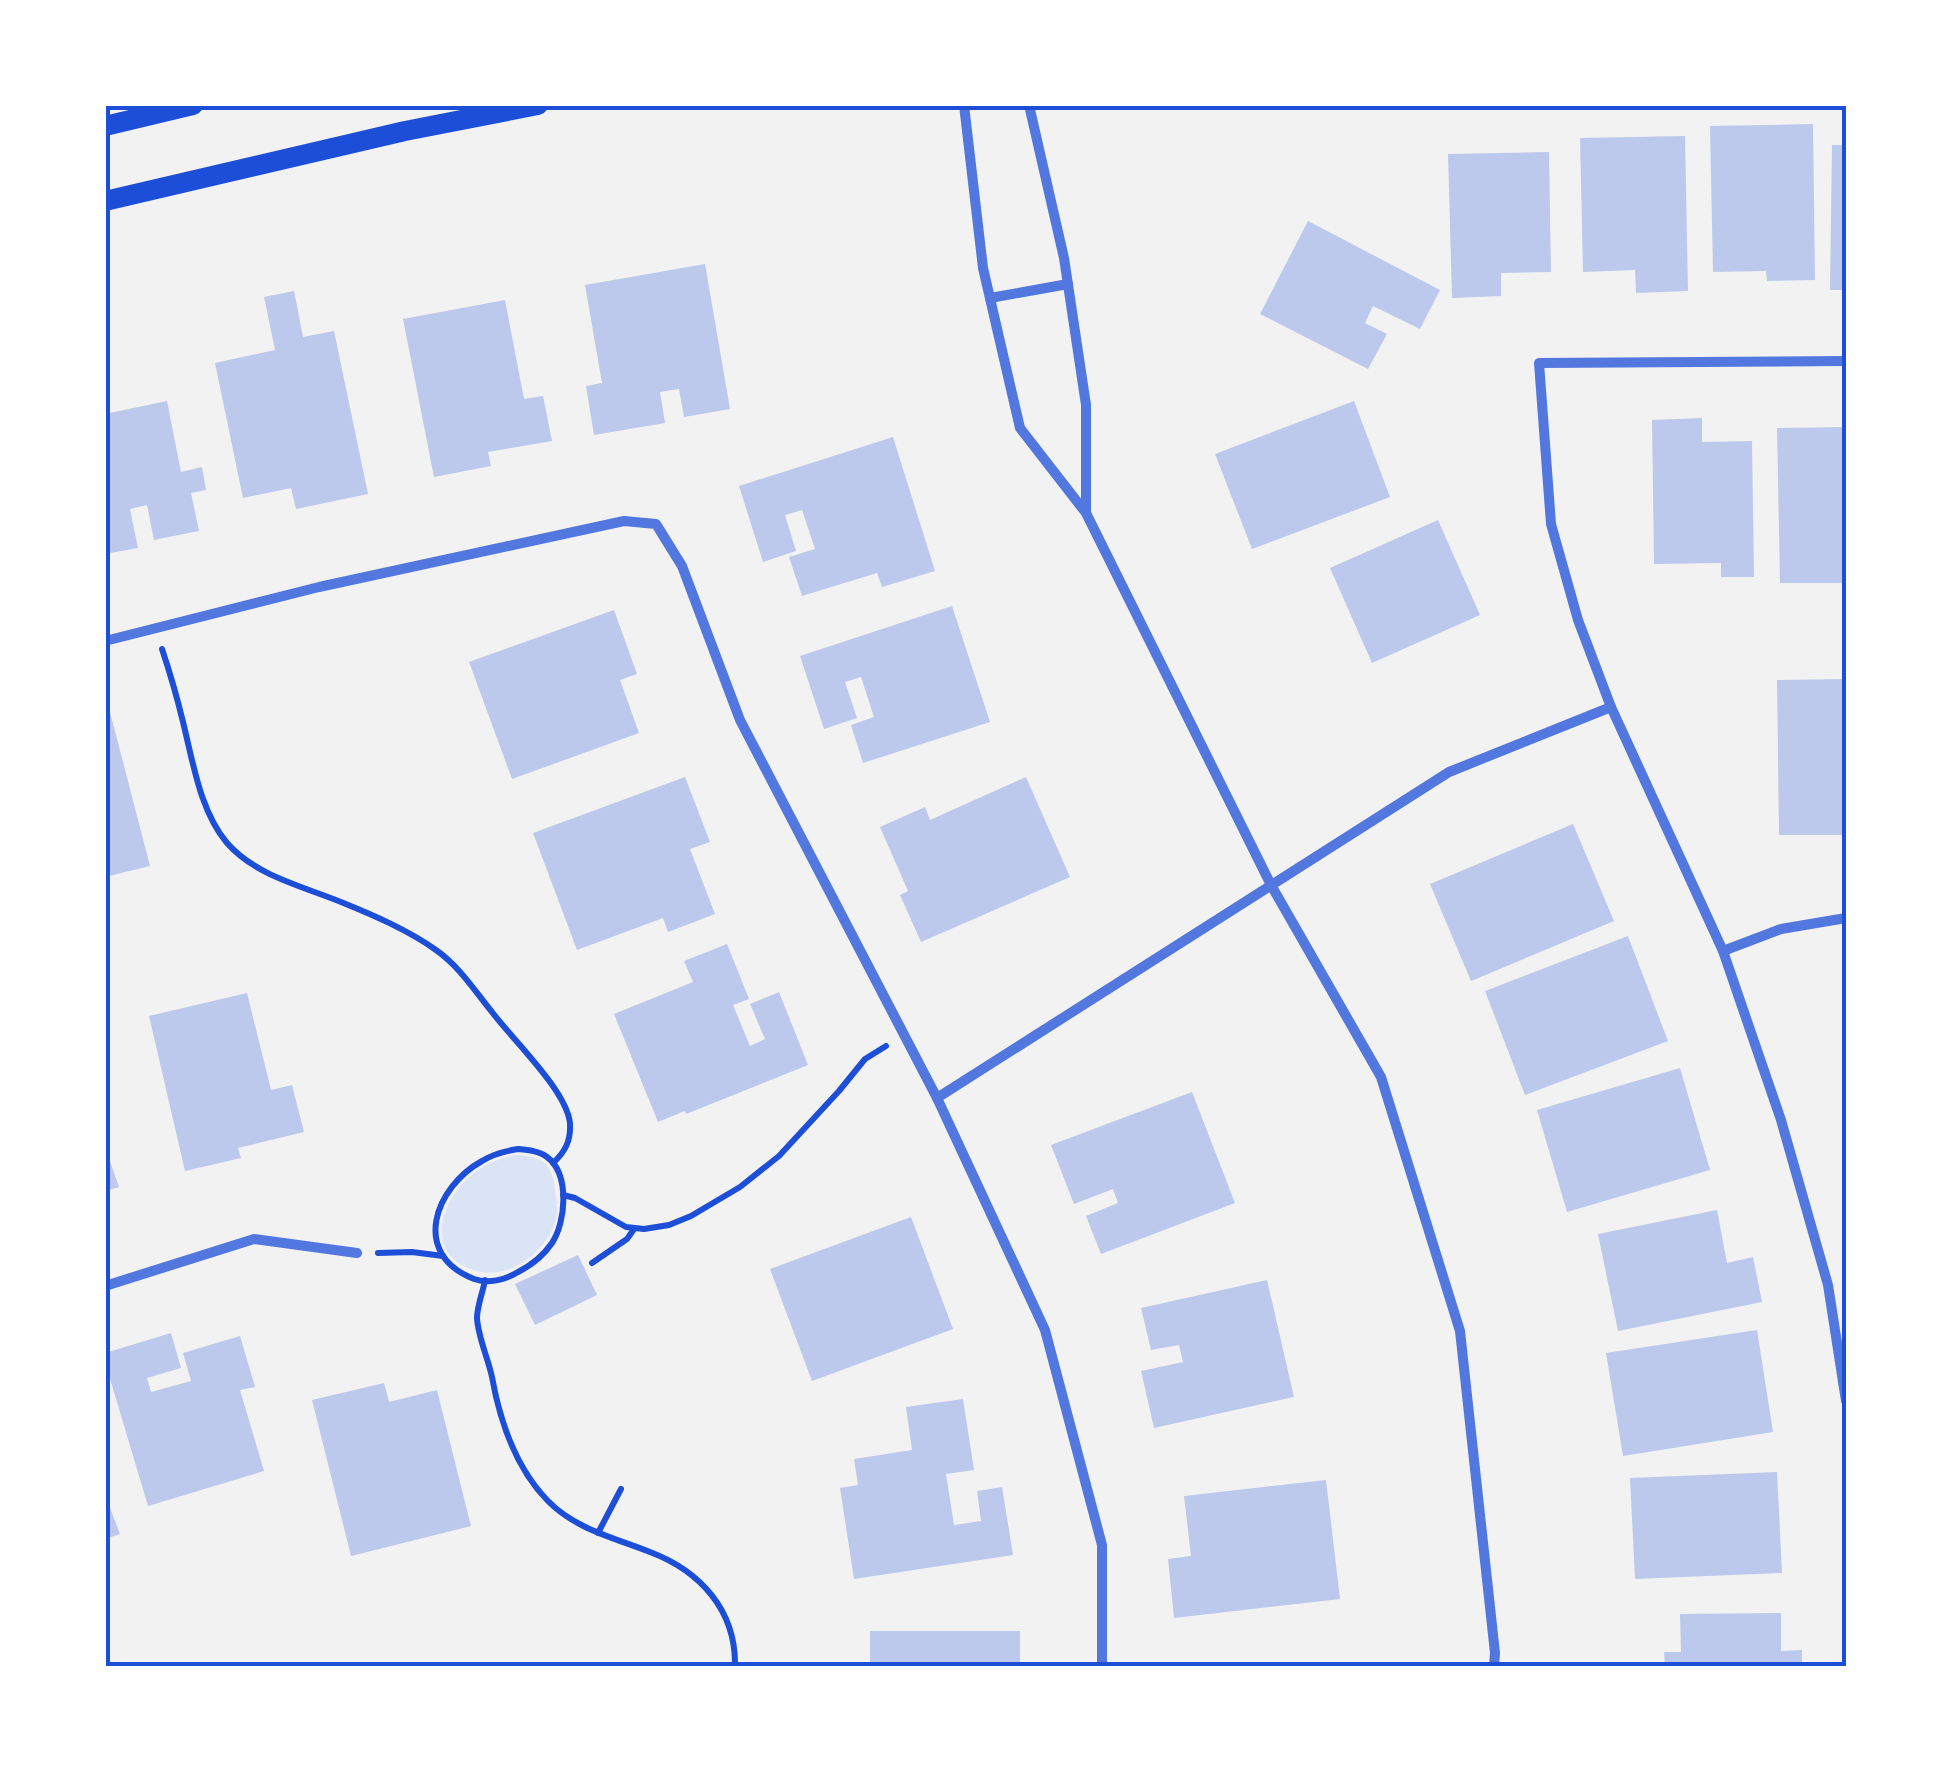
<svg xmlns="http://www.w3.org/2000/svg" width="1951" height="1771" viewBox="0 0 1951 1771" font-family="'PT Sans Narrow',sans-serif">
<style>
.green{fill:#dbe4f7}
.building{fill:#bdc9ec}
.lines{fill:none;stroke-linecap:round;stroke-linejoin:round}
.path{stroke:#1d4ed8;stroke-width:6}
.minor{stroke:#5277de;stroke-width:10}
.secondary{stroke:#1d4ed8;stroke-width:20}
.neatline{fill:none;stroke:#1d4ed8;stroke-width:4}
</style>
<rect width="100%" height="100%" fill="#f2f2f2"/>
<!-- green -->
<path class="green" d="M514 1155C524 1156 535 1156 543 1162 552 1169 554 1180 555 1190 556 1197 558 1206 557 1213 553 1247 511 1281 477 1271 420 1256 441 1195 478 1170 489 1163 501 1158 514 1155Z"/>
<!-- building -->
<g class="building">
<polygon points="1813,124 1815,280 1767,281 1766,271 1713,272 1710,126"/>
<polygon points="1685,136 1688,291 1636,293 1635,270 1583,272 1580,138"/>
<polygon points="1832,145 1846,145 1846,290 1830,290"/>
<polygon points="1549,152 1551,272 1501,273 1501,296 1452,298 1448,154"/>
<polygon points="1308,221 1440,290 1420,329 1373,306 1365,323 1387,334 1368,369 1260,314"/>
<polygon points="705,264 730,409 684,417 679,389 660,392 665,423 594,435 586,386 602,383 585,285"/>
<polygon points="294,291 303,337 334,331 368,494 296,509 291,488 243,498 215,363 275,350 264,297"/>
<polygon points="505,300 524,399 543,396 552,441 488,452 491,466 434,477 403,319"/>
<polygon points="167,401 181,472 202,467 206,490 191,493 199,531 154,540 147,505 130,509 138,548 105,554 105,414"/>
<polygon points="1354,401 1390,497 1252,549 1215,454"/>
<polygon points="1702,418 1702,442 1752,441 1754,577 1721,577 1721,563 1654,564 1652,420"/>
<polygon points="1846,427 1846,583 1780,583 1777,428"/>
<polygon points="893,437 935,571 882,587 877,573 802,596 789,557 815,549 802,510 785,515 796,551 763,562 739,486"/>
<polygon points="1438,520 1480,615 1372,663 1330,568"/>
<polygon points="952,606 990,722 863,763 851,725 874,717 861,677 845,682 857,718 824,729 800,656"/>
<polygon points="614,610 637,674 620,680 639,733 512,779 469,662"/>
<polygon points="1846,679 1846,835 1779,835 1777,680"/>
<polygon points="110,712 150,866 105,877 105,713"/>
<polygon points="685,777 710,842 690,849 715,914 668,932 663,918 577,950 533,833"/>
<polygon points="1026,777 1070,877 921,942 900,895 908,891 880,827 925,807 930,820"/>
<polygon points="1573,824 1614,921 1471,981 1430,884"/>
<polygon points="1628,936 1668,1041 1525,1095 1485,991"/>
<polygon points="727,944 749,999 733,1005 750,1046 765,1039 750,1004 779,992 808,1065 686,1114 685,1111 658,1122 614,1014 693,982 684,961"/>
<polygon points="247,993 271,1090 292,1085 304,1132 238,1148 241,1158 185,1171 149,1016"/>
<polygon points="1680,1068 1710,1170 1567,1212 1537,1110"/>
<polygon points="1192,1092 1235,1203 1101,1254 1086,1216 1118,1203 1113,1189 1074,1204 1051,1145"/>
<polygon points="105,1147 119,1187 105,1191"/>
<polygon points="1717,1210 1727,1263 1753,1257 1762,1302 1618,1331 1598,1234"/>
<polygon points="911,1217 953,1329 812,1381 770,1269"/>
<polygon points="578,1255 597,1295 535,1325 515,1284"/>
<polygon points="1267,1280 1294,1397 1154,1428 1141,1371 1183,1362 1179,1345 1151,1350 1141,1308"/>
<polygon points="1757,1330 1773,1432 1623,1456 1606,1353"/>
<polygon points="171,1333 181,1368 147,1378 151,1392 191,1381 183,1353 240,1336 255,1387 240,1390 264,1471 148,1506 105,1362 105,1353"/>
<polygon points="384,1383 389,1402 437,1390 471,1526 351,1556 312,1400"/>
<polygon points="963,1399 974,1470 946,1474 954,1525 981,1521 977,1491 1002,1487 1013,1555 854,1579 840,1488 858,1485 854,1459 912,1450 906,1407"/>
<polygon points="1777,1472 1782,1573 1635,1579 1630,1478"/>
<polygon points="1326,1480 1340,1599 1174,1618 1168,1559 1191,1556 1184,1496"/>
<polygon points="105,1495 120,1534 105,1539"/>
<polygon points="1781,1613 1781,1651 1802,1650 1802,1666 1665,1666 1664,1652 1681,1652 1680,1614"/>
<rect x="870" y="1631" width="150" height="35"/>
</g>
<g class="lines">
<!-- path -->
<g class="path">
<path d="M162 649C170 673 177 697 183 722 193 762 200 811 227 843 256 876 302 886 341 902 373 915 408 930 436 950 460 967 474 990 492 1012 513 1040 566 1090 570 1123 571 1141 565 1152 553 1163"/>
<path d="M518 1149C528 1150 539 1151 547 1157 570 1174 566 1222 552 1243 543 1256 532 1265 518 1272 505 1280 488 1284 474 1279 410 1254 435 1187 482 1161 493 1154 505 1151 518 1149Z"/>
<polyline points="563,1195 575,1198 626,1227 644,1229 669,1225 691,1216 740,1187 779,1156 839,1091 865,1059 886,1046"/>
<polyline points="378,1253 412,1252 443,1256"/>
<polyline points="592,1263 627,1239 634,1229"/>
<path d="M485 1280C483 1292 477 1306 477 1318 478 1337 488 1358 492 1377 500 1422 515 1467 548 1501 575 1529 615 1538 650 1552 700 1571 736 1610 735 1666"/>
<polyline points="598,1533 621,1489"/>
</g>
<!-- minor -->
<g class="minor">
<polyline points="964,105 983,268 1020,428 1086,513 1271,885 1381,1077 1460,1331 1495,1653 1494,1666"/>
<polyline points="1029,105 1064,258 1086,405 1086,512"/>
<polyline points="990,298 1068,284"/>
<polyline points="1846,361 1539,363 1551,524 1578,620 1611,707 1723,951 1781,1120 1828,1285 1846,1401"/>
<polyline points="105,641 319,587 624,521 656,524 682,566 740,720 937,1098 1045,1330 1102,1545 1102,1666"/>
<polyline points="1723,951 1781,929 1846,918"/>
<polyline points="937,1098 1449,772 1611,707"/>
<polyline points="105,1286 254,1239 357,1253"/>
</g>
<!-- secondary -->
<g class="secondary">
<polyline points="105,126 193,105"/>
<polyline points="105,201 405,131 538,105"/>
</g>
</g>
<!-- border -->
<rect width="1951" height="1771" fill="none" stroke="#ffffff" stroke-width="215"/>
<rect x="108" y="108" width="1736" height="1556" class="neatline"/>
</svg>
